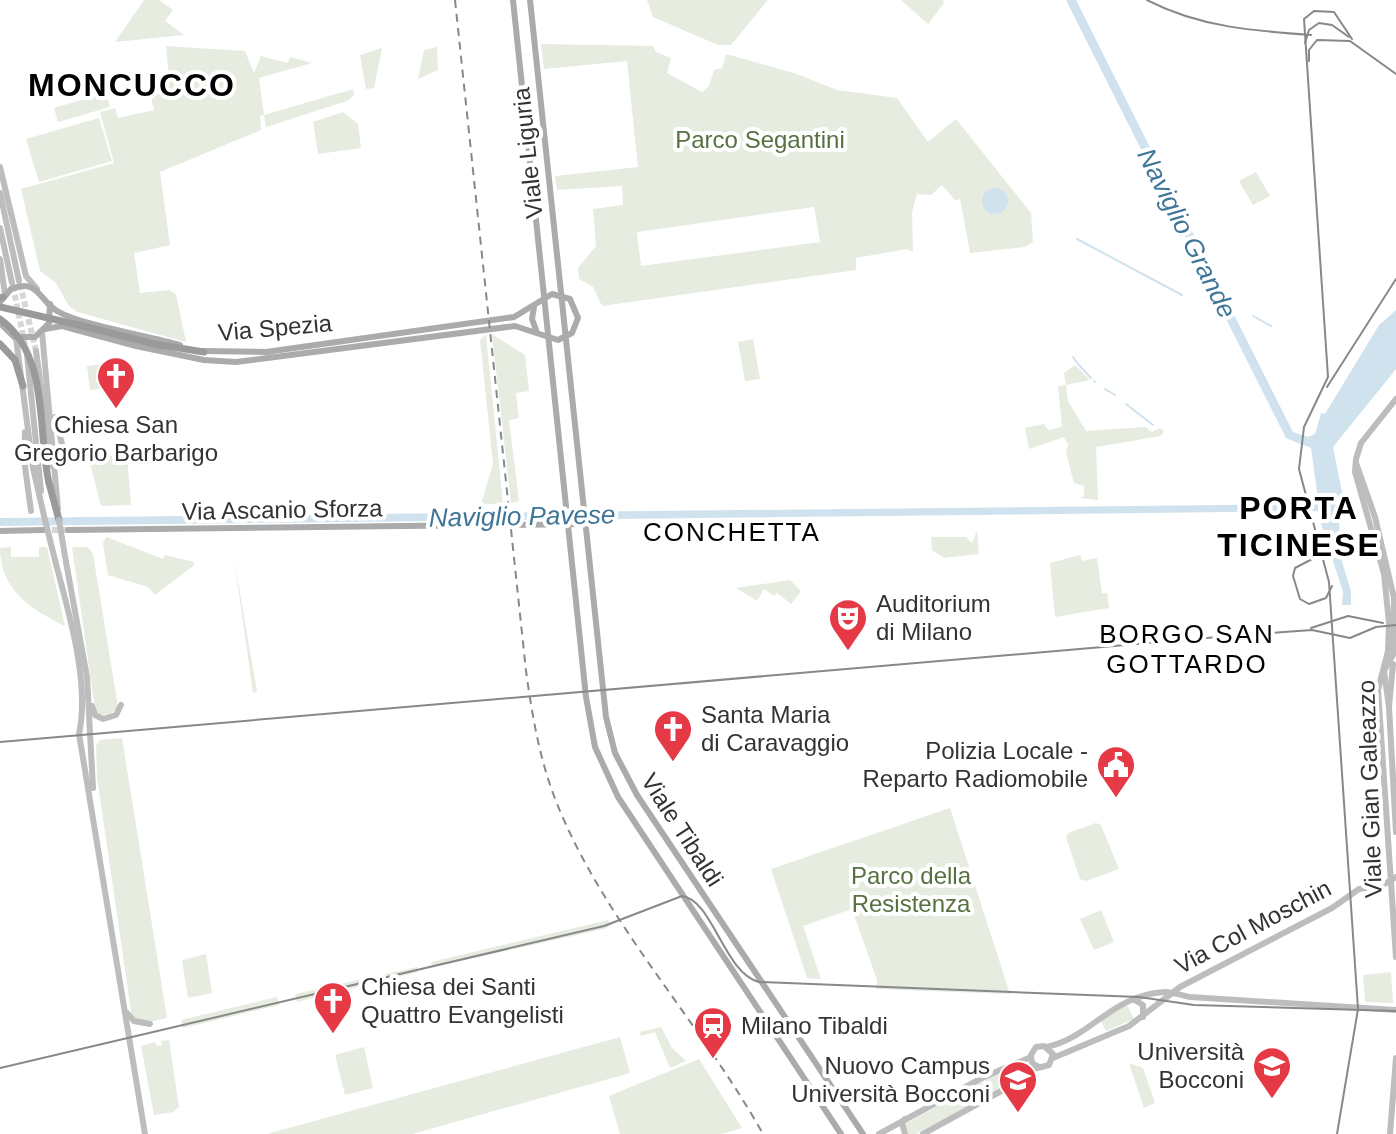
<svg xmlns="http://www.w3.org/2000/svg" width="1396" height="1134" viewBox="0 0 1396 1134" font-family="Arial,sans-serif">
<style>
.green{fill:#e6ecdf;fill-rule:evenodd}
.water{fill:#cfe2ee}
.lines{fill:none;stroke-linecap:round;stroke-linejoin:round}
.stream{stroke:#cfe2ee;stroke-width:2}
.secondary-tunnel{stroke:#d6d6d6;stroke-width:6;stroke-dasharray:6 3;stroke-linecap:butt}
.primary-tunnel{stroke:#d6d6d6;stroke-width:6;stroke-dasharray:6 3;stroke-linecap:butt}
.secondary{stroke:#bdbdbd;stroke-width:6}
.primary{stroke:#ababab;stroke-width:6}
.motorway{stroke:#9a9a9a;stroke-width:7}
.tram{stroke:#888;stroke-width:2}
.rail{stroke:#888;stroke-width:2;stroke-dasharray:8 6;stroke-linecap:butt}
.secondary-bridge{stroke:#bdbdbd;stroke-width:6}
.motorway-bridge{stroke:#9a9a9a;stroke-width:7}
.labels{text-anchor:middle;stroke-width:8;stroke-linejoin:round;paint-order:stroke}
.park-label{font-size:24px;fill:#56703f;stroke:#fff}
.street-label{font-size:24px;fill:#333;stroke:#fff}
.poi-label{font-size:24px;fill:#333;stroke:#fff;text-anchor:start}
.water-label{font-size:26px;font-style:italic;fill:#3f7597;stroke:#fff}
.neighbourhood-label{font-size:26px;letter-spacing:2px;fill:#000;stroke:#fff}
.district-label{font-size:32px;font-weight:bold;letter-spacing:2px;fill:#000;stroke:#fff}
</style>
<rect width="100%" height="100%" fill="#fff"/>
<!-- green -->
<g class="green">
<polygon points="144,0 159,0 173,10 165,21 184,35 115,42"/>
<polygon points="647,0 768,0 731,45 718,45 653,17"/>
<polygon points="901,0 943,0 944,3 928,24"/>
<path d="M541 44 653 46 656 52 671 58 667 73 702 92 709 86 714 70 722 68 726 55H730L797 74 837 90 897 98 928 142 956 119 1031 213 1033 242 1025 247 970 253 960 199 955 200 942 185 931 195 917 194 912 212 913 252 907 249 856 258V270L849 271 602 306 593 287 579 279 578 268 596 246 593 209 623 205 622 186 557 190 555 176 638 167 627 61 544 69ZM814 207 820 242 641 266 637 232Z"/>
<polygon points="166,46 245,51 254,73 261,56 288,63 290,57 312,63 259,78 264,115 353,89 354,95 347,101 266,127 264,115 260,116 261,130 160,172 170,245 134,253 140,293 169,290 176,294 186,342 77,312 69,306 56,283 40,271 21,189 114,163 100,112 115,108 118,118 154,110 148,84 169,81"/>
<polygon points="437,47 438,70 418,79 424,50"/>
<polygon points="382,48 374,88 366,89 360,55"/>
<polygon points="106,93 110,107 58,122 54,108"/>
<polygon points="343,112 358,124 361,148 318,154 313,122"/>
<polygon points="99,118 112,161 39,182 26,139"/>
<polygon points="1256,172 1270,196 1253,205 1239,181"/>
<polygon points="492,334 525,355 529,391 516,393 519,418 509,420 519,501 511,503"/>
<polygon points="486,335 503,504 481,504 493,464 480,340"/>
<polygon points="753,339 760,379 745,381 738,342"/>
<polygon points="127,361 130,385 90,390 87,366"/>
<polygon points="1075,365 1090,380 1066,385 1068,401 1086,431 1145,427 1152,432 1159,428 1164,431 1161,436 1096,447 1098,500 1079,498 1084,496 1084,486 1074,483 1066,453 1068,444 1064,437 1029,449 1025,428 1044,424 1048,430 1062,427 1058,386 1066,385 1064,373"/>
<polygon points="127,454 131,505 101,506 89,459"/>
<polygon points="977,531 979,554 944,558 932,550 931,537 966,537 972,543"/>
<polygon points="106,537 163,559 165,555 194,562 193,566 155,595 148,587 108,575 103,543"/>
<path d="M11 547V557H39V547H47L65 626C30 609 0 589 0 548Z"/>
<polygon points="72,547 88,547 93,554 118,707 110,714 100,715 95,709"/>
<polygon points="1080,555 1082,561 1097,558 1102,593 1107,593 1109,608 1055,617 1050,563"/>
<polygon points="234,558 257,692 253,693"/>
<polygon points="790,580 801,591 791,604 777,593 774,596 764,589 757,601 736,588"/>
<polygon points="122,738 167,1018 140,1024 132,1018 97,777 96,746 100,740"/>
<polygon points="950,808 1010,994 876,989 877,980 852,909 803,926 821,979 807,978 771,869"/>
<polygon points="1096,823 1101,825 1119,869 1086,881 1080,879 1066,837 1068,833"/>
<polygon points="1101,910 1114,942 1094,950 1080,919"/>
<polygon points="608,920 612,925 604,929 433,967 431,962"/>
<polygon points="206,954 212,993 188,998 182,960"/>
<polygon points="417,967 418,972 297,1002 295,994"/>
<polygon points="1391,972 1393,1003 1365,1002 1363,975"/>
<polygon points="277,997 279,1005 183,1028 181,1020"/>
<polygon points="1126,1003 1134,1019 1106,1031 1101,1021"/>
<polygon points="661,1027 672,1048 686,1061 670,1068 655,1032 641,1036 640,1032"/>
<polygon points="620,1037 630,1073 412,1134 267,1134"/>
<polygon points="169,1040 179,1107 173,1112 154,1115 141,1046 155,1042 157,1046 162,1045 161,1041"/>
<polygon points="364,1047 373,1088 345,1095 335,1055"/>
<polygon points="699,1059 742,1128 722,1134 620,1134 609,1096"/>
<polygon points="1129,1063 1143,1068 1155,1103 1144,1108"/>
<polygon points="1017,1068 1020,1072 1008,1085 916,1134 908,1134 904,1127 905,1124 1001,1072"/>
</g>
<!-- water -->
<g class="water">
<polygon points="1066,0 1076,0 1293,432 1308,437 1315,434 1321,413 1325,414 1379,325 1396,310 1396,369 1333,447 1344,502 1339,517 1340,555 1351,591 1351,605 1342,605 1343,592 1317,511 0,526 0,518 1314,504 1318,499 1311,448 1286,438"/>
<circle cx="995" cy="201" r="13"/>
</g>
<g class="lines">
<!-- stream -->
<g class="stream">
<polyline points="1077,239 1182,295"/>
<polyline points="1253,316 1271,326"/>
<polyline points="1073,357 1078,364"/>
<polyline points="1079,365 1091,378"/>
<polyline points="1094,381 1095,382"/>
<polyline points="1105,389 1115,395"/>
<polyline points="1126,404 1153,425"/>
</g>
<!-- secondary-tunnel -->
<g class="secondary-tunnel">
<polyline points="20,284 36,351"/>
<polyline points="13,286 26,350"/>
</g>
<!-- primary-tunnel -->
<polyline class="primary-tunnel" points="43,530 68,530"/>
<!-- secondary -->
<g class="secondary">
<polyline points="0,167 26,276 37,289"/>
<polyline points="0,193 19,281"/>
<polyline points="0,228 12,283"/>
<polyline points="0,259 5,295"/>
<polyline points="42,332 58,509"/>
<polyline points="16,338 33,468 45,520"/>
<polyline points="36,351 52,466"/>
<polyline points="27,355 41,491"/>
<polyline points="1396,399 1361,443 1356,459 1355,472 1384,574 1389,623 1388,651 1378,690 1396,957"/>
<polyline points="55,417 63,448"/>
<polyline points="25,432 24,459 31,511"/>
<polyline points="1356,463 1375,517 1394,598 1394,653 1384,671 1389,707"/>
<polyline points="66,562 87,677 93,788"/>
<path d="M56 564C69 613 90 684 79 734L145 1134"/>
<polyline points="1393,664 1389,707 1396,832"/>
<polyline points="92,706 95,715 103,719 116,715 121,705"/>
<polyline points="1133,999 1143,1005 1143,1017"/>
<polyline points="127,1013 134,1021 150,1024"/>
<path d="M1047 1047C1092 1037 1111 995 1165 992 1174 992 1182 996 1190 997L1396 1010"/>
<polyline points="1053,1058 1129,1026 1180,987 1332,908 1359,889 1383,885 1396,877"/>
<polyline points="879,1134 982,1078 1031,1057"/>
<polyline points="905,1134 902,1123 905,1119"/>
<polyline points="923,1134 1014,1084 1026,1071 1049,1065 1053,1054 1044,1046 1036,1047 1031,1055 1032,1063 1039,1067"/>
<polyline points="1390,1134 1396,1058"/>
</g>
<!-- primary -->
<g class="primary">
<polyline points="513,0 586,697 595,747 618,797 841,1134"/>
<polyline points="530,0 606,717 615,753 637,795 863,1134"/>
<path d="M0 302 11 289C38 278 39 300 57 311 80 325 150 336 180 345"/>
<polyline points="534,307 532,319 536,330"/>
<polyline points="0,323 14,337 35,337 49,323 50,304"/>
<polyline points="45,329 62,326 136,346 204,360 236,362 515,326 558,340 572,333 578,318 570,299 552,294 514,317 266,352 202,351"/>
<polyline points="68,530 584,524"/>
<polyline points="0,531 43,530"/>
</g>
<!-- motorway -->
<g class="motorway">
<polyline points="0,298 3,297"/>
<polyline points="83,326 154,344 204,352"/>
<polyline points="0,344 15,360 23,386"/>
<polyline points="49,483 59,520"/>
</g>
<!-- tram -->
<g class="tram">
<path d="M1147 0C1199 27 1254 31 1311 35"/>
<polyline points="1305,43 1309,30 1319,23 1332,25 1349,37"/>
<polyline points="1309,61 1309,50 1317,40 1350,41 1396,74"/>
<polyline points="1327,387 1396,279"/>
<polyline points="1320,542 1316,557 1295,568 1293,576 1300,599 1309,604 1326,598 1332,586"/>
<polyline points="1311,628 1348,616 1383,623"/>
<polyline points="0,742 1241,635 1312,630 1350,638 1376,627 1396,625"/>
<path d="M0 1068 604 926 682 896C713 900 724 973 759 982L1139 997 1194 1005 1396 1011"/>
<polyline points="1337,1134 1358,1009 1329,582 1299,469 1304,427 1328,377 1304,19 1314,11 1334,12 1352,39"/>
</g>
<!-- rail -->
<path class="rail" d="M455 0 526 671C532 714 539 756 554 796 600 917 700 1021 763 1134"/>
<!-- secondary-bridge -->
<g class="secondary-bridge">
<polyline points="45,520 56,564"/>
<polyline points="59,520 66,562"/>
</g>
<!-- motorway-bridge -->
<g class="motorway-bridge">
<polyline points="0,307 83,326"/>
<path d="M0 319C50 355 37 430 49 483"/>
</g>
</g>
<!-- icons -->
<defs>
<g id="church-pin" transform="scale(2)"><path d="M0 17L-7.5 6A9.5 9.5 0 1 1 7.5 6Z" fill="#e63946" stroke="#fff"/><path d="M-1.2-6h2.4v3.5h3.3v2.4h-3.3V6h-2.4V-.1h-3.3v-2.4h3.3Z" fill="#fff"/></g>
<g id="theatre-pin" transform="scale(2)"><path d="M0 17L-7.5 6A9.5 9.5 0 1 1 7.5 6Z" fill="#e63946" stroke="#fff"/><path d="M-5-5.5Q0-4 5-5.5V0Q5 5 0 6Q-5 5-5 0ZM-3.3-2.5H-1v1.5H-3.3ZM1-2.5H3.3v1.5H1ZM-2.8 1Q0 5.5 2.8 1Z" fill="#fff"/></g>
<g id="civic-pin" transform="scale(2)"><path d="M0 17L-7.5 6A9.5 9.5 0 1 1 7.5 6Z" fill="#e63946" stroke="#fff"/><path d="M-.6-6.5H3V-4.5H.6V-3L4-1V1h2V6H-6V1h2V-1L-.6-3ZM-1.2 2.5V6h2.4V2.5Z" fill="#fff"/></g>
<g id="station-pin" transform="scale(2)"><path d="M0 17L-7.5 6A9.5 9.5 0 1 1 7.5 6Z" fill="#e63946" stroke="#fff"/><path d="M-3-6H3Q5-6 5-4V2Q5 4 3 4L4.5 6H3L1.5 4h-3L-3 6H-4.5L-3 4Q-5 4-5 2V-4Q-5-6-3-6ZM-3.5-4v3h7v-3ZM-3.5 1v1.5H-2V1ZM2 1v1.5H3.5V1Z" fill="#fff"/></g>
<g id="university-pin" transform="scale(2)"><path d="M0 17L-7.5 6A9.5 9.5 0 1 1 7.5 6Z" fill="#e63946" stroke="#fff"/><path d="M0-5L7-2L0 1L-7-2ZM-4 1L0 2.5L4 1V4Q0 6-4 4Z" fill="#fff"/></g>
</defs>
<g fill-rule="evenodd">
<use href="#church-pin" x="116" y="376"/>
<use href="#theatre-pin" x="848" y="618"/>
<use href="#church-pin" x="673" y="729"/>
<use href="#civic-pin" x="1116" y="765"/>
<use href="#church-pin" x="333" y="1001"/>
<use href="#station-pin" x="713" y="1026"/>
<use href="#university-pin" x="1272" y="1066"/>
<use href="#university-pin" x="1018" y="1080"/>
</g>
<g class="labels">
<!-- park labels -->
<g class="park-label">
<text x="760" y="148">Parco Segantini</text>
<text x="911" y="884">Parco della<tspan x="911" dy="28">Resistenza</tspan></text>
</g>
<!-- street labels -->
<g class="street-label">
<text transform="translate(528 153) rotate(-96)" y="8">Viale Liguria</text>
<text transform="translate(275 328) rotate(-5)" y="8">Via Spezia</text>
<text transform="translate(282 510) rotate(-1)" y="8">Via Ascanio Sforza</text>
<text transform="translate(1370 789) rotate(-92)" y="8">Viale Gian Galeazzo</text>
<text transform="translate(682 830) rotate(57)" y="8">Viale Tibaldi</text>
<text transform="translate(1253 927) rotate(-28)" y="8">Via Col Moschin</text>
</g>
<!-- poi labels -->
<g class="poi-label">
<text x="116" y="433" text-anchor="middle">Chiesa San<tspan x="116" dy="28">Gregorio Barbarigo</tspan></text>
<text x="876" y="612">Auditorium<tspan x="876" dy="28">di Milano</tspan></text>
<text x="701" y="723">Santa Maria<tspan x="701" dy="28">di Caravaggio</tspan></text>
<text x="1088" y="759" text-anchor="end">Polizia Locale -<tspan x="1088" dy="28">Reparto Radiomobile</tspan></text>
<text x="361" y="995">Chiesa dei Santi<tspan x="361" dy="28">Quattro Evangelisti</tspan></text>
<text x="741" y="1034">Milano Tibaldi</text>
<text x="1244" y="1060" text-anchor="end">Università<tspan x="1244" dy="28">Bocconi</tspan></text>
<text x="990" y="1074" text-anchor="end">Nuovo Campus<tspan x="990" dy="28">Università Bocconi</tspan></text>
</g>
<!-- water labels -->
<g class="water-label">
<text transform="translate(1187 233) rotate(63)" y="9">Naviglio Grande</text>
<text transform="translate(522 516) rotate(-1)" y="9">Naviglio Pavese</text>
</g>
<!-- neighbourhood labels -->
<g class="neighbourhood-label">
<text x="732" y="541">CONCHETTA</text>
<text x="1187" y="643">BORGO SAN<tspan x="1187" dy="30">GOTTARDO</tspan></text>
</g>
<!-- district labels -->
<g class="district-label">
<text x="132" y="96">MONCUCCO</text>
<text x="1299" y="519">PORTA<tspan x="1299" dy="37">TICINESE</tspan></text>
</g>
</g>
</svg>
